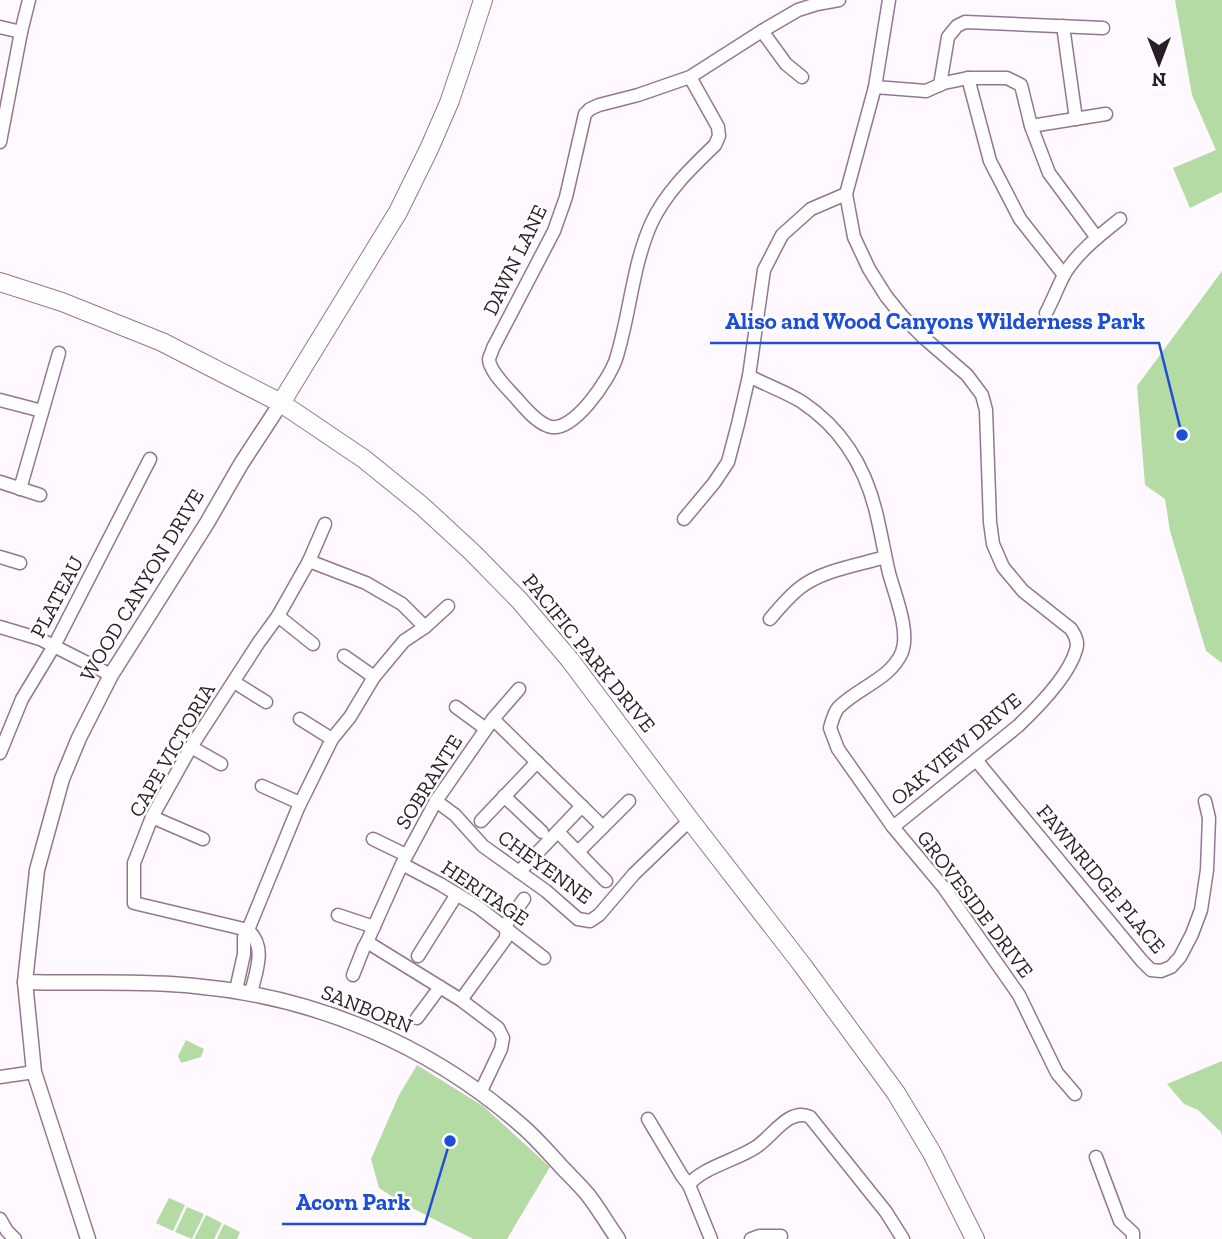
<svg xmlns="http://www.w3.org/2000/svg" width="1222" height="1239" viewBox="0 0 1222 1239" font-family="'Zilla Slab',serif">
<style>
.green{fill:#b4dba4}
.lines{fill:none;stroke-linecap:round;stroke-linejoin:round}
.minor-casing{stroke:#927790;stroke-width:15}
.tertiary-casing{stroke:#927790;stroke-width:17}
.secondary-casing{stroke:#927790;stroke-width:20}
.minor{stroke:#fff;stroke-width:12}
.tertiary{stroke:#fff;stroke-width:14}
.secondary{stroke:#fff;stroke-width:18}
.labels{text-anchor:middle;stroke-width:5;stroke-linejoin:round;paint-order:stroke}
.street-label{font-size:21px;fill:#291e28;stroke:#fff}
.leader{fill:none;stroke:#1d4ed8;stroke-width:2.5}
.callout-dot{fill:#1d4ed8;stroke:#fff;stroke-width:2.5}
.callout-label{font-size:23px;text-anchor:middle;font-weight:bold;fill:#1d4ed8;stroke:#fff;stroke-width:5;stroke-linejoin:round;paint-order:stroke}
</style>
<rect width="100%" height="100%" fill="#fff8fe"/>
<!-- green -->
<g class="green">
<polygon points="1175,0 1222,0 1222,192 1190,208 1173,168 1216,150 1192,95"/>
<polygon points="1222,271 1222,663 1206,651 1170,531 1165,499 1145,485 1137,386"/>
<polygon points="186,1040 204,1049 201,1057 181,1063 178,1056"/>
<polygon points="1222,1061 1222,1137 1221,1132 1198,1110 1184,1104 1167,1084"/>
<polygon points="417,1065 483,1106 550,1167 507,1239 473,1239 404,1204 379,1188 371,1159 399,1095"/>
<polygon points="169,1198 185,1205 173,1231 156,1223"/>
<polygon points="187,1207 204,1214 192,1239 175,1232"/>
<polygon points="206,1215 222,1223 214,1239 194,1239"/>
<polygon points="224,1224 240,1232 237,1239 217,1239"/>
</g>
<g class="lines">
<!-- minor casing -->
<g class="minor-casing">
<g id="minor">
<path d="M889 0 875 87 846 194 854 237 869 269 886 296 902 316 923 337 967 375 982 395 986 410 990 522 993 544 1003 567 1023 591 1071 629C1075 635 1079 642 1076 650 1069 675 1037 708 1018 726L893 827"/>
<polyline points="1063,26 1076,119"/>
<polyline points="0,27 21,32"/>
<polyline points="762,31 786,64 802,77"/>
<path d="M690 77 718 127 719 136 715 145C691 168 665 193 651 224 632 267 630 315 616 359 610 378 572 436 548 426 536 422 524 407 516 398 508 389 489 371 489 359 490 355 492 352 493 348L554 231 566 197 585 114 590 109 599 105 638 95 690 77 762 31 798 10 817 4 839 0"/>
<polyline points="968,78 990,161 1020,219 1064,275"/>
<polyline points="940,85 948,37 957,26 965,22 1103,28"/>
<polyline points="875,87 926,91 944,83 968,78 1007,78 1021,85 1031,126 1049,173 1097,238"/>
<polyline points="1031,126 1106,114"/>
<polyline points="0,142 21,32 29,0"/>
<path d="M1046 313C1053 300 1058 286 1065 273 1079 251 1100 235 1120 219"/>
<path d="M749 376C766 385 786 392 802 402 844 430 868 472 878 521 882 538 885 556 889 573 895 595 910 631 902 652 891 679 857 688 838 708 834 713 832 721 830 728L838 749 893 827 944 888 1019 995 1057 1073 1075 1094"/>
<polyline points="0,400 42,411"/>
<polyline points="0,482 40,495"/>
<polyline points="20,489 59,353"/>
<polyline points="684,519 714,483 728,462 738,424 749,376 764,270 782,235 811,209 846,194"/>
<polyline points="0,557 20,563"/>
<polyline points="309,561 325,524"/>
<polyline points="278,616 313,644"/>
<path d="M770 619C780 607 789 596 801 587 823 570 859 565 885 557"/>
<polyline points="0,627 40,639 111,675"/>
<polyline points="425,627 448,606"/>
<polyline points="344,656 374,677"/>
<polyline points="234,682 266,702"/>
<polyline points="456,707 486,729"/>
<polyline points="300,719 332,739"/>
<polyline points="493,719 603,827 629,801"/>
<polyline points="191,747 221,764"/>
<polyline points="0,753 22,699 54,646 150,459"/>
<polyline points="976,760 1142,961 1151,970 1161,971 1171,967 1180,957 1192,934 1201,910 1207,870 1209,818 1205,801"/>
<polyline points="262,786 300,803"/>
<polyline points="504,796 542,832"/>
<polyline points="436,801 455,815 483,846 546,891 578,919 590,921 599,915 634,874 690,820"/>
<polyline points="152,817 203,839"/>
<polyline points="481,821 537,762"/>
<polyline points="558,832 606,881"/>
<polyline points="373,839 406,855"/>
<polyline points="578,852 603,827"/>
<polyline points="402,864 440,884 478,907 544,958"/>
<polyline points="519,872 582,806"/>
<polyline points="338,915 374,927"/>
<polyline points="367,942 461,1000 498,1028 503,1038 501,1049 480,1093"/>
<polyline points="418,956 457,894"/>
<polyline points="353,975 364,947 367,942 402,864 436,801 493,719 519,689"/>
<path d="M236 990 244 954V937L248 930 298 808 332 739 350 717 374 677 404 641 425 627 402 604 366 583 309 561 278 616 259 642 191 747 152 817 134 863V903L248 930C267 947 256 971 251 993"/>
<polyline points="461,1000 506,938 507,923 524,899"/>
<polyline points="417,1018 440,987"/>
<polyline points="0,1077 34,1072"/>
<polyline points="648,1119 682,1176 689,1185"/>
<polyline points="1096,1157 1120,1221 1133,1233 1133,1239"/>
<polyline points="0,1219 7,1231 15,1239"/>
<path d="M711 1239 689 1185C701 1168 737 1160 756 1147 772 1137 789 1107 810 1117L886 1212 903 1239"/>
<polyline points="751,1239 759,1236 781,1236"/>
</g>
</g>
<!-- tertiary casing -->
<g class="tertiary-casing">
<g id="tertiary">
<path d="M25 982C82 984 139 980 195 986 316 997 430 1045 522 1126 535 1137 547 1151 559 1164 568 1174 579 1184 588 1195 599 1209 608 1225 618 1239"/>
<polyline points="88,1239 34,1072 25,982 37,870 62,779 79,738 111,675 207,523 241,464 281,403"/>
</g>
</g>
<!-- secondary casing -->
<g class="secondary-casing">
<g id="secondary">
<polyline points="0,282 62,302 162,342 281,403 364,459 422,506 473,553 520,601 570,660 690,820 803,966 896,1093 932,1153 975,1239"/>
<polyline points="281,403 398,212 429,149 449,103 468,47 483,0"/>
</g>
</g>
<!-- minor -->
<use href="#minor" class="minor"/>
<!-- tertiary -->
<use href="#tertiary" class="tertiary"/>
<!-- secondary -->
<use href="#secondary" class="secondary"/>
</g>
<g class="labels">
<!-- street labels -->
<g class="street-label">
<text transform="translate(515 260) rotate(-64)" y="7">DAWN LANE</text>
<text transform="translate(142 585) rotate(-59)" y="7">WOOD CANYON DRIVE</text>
<text transform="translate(57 597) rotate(-62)" y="7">PLATEAU</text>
<text transform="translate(589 653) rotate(51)" y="7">PACIFIC PARK DRIVE</text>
<text transform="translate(956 749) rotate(-40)" y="7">OAK VIEW DRIVE</text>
<text transform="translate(172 750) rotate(-60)" y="7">CAPE VICTORIA</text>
<text transform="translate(429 782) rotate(-58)" y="7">SOBRANTE</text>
<text transform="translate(545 867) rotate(36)" y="7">CHEYENNE</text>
<text transform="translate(1101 879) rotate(50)" y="7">FAWNRIDGE PLACE</text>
<text transform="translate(485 893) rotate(34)" y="7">HERITAGE</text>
<text transform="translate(975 904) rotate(53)" y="7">GROVESIDE DRIVE</text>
<text transform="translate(367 1009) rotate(22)" y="7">SANBORN</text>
</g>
</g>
<!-- callouts -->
<path class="leader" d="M1182 435L1159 343H710M450 1141L425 1224H282"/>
<g class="callout-dot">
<circle cx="1182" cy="435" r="7"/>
<circle cx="450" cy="1141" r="7"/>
</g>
<g class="callout-label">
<text x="935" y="329">Aliso and Wood Canyons Wilderness Park</text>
<text x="353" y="1210">Acorn Park</text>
</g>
<!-- north arrow -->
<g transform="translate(1159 63) rotate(180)" stroke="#ffffff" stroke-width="5" paint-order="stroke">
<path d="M0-5L12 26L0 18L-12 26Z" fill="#291e28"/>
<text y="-10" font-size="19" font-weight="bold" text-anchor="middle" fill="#291e28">N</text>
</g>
</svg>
